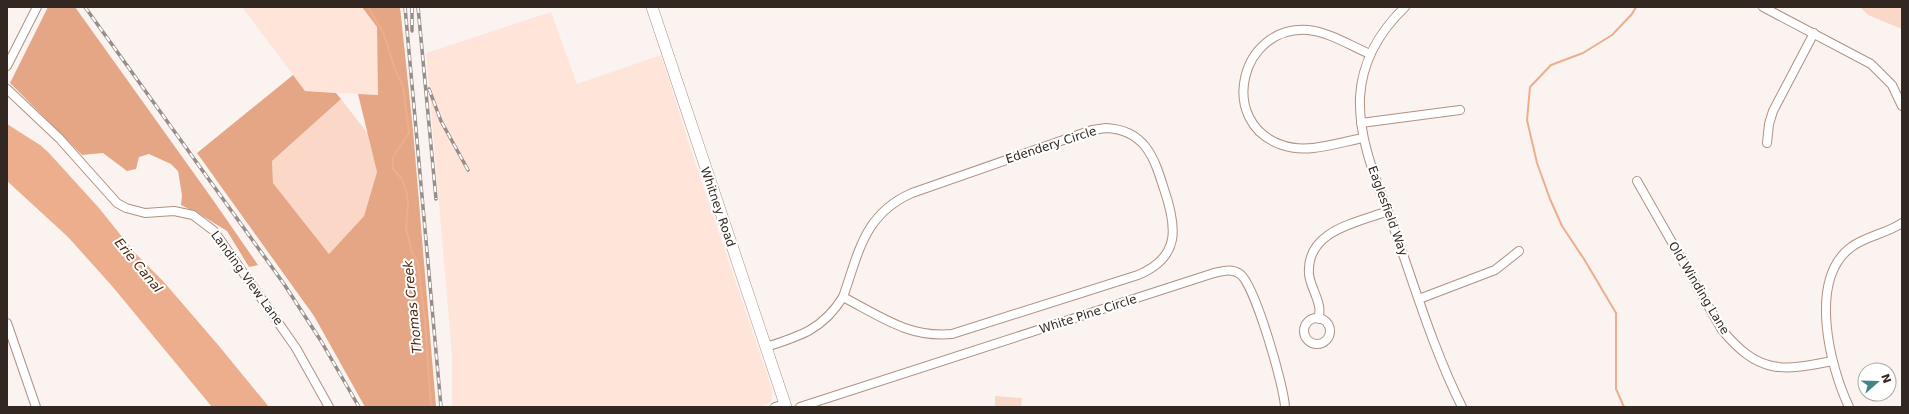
<svg xmlns="http://www.w3.org/2000/svg" width="1909" height="414" viewBox="0 0 1909 414" font-family="'DejaVu Sans',sans-serif">
<style>
.built{fill:#ffe5d9}
.green{fill:#fad7c6}
.forest{fill:#e5a686}
.water{fill:#edae8e}
.lines{fill:none;stroke-linecap:round;stroke-linejoin:round}
.stream{stroke:#edae8e;stroke-width:2}
.minor-casing{stroke:#b19182;stroke-width:10}
.major-casing{stroke:#b19182;stroke-width:12}
.minor{stroke:#fff;stroke-width:8}
.major{stroke:#fff;stroke-width:11}
.rail-casing{stroke:#978e89;stroke-width:3.5}
.rail{stroke:#fff;stroke-width:2;stroke-dasharray:6;stroke-linecap:butt}
.labels{text-anchor:middle;stroke-width:4;stroke-linejoin:round;paint-order:stroke}
.street-label{font-size:12px;fill:#332721;stroke:#fff}
.water-label{font-size:13px;font-style:italic;fill:#4f270f;stroke:#fff}
</style>
<rect width="100%" height="100%" fill="#faf3f0"/>
<!-- built -->
<g class="built">
<polygon points="242,7 362,7 377,27 378,95 305,91"/>
<polygon points="551,12 577,84 661,55 692,153 773,392 771,402 767,404 758,407 452,407 452,355 426,53"/>
</g>
<!-- green -->
<g class="green">
<polygon points="1860,7 1902,7 1902,29 1868,15"/>
<polygon points="341,99 368,134 377,172 364,216 329,254 273,183 272,161"/>
<polygon points="995,396 1022,398 1021,407 995,407"/>
</g>
<!-- forest -->
<g class="forest">
<polygon points="48,7 75,7 213,200 258,265 249,267 227,231 201,215 181,205 182,195 178,171 171,164 149,154 139,157 136,169 127,171 103,153 82,155 10,83"/>
<polygon points="362,7 400,7 413,130 436,407 365,407 314,316 197,153 293,75 305,91 336,93 341,99 272,161 273,183 329,254 364,216 377,172 358,94 378,95 377,27"/>
</g>
<!-- water -->
<polygon class="water" points="7,124 40,145 48,152 99,208 135,253 163,281 219,346 269,407 212,407 112,286 68,237 7,181"/>
<g class="lines">
<!-- stream -->
<g class="stream">
<polyline points="368,7 384,34 395,70 403,86 409,133 393,157 393,169 401,178 406,190 408,202 406,229 412,252 418,263 425,321 431,407"/>
<polyline points="1624,407 1616,389 1616,313 1584,259 1562,226 1550,199 1537,163 1527,120 1530,87 1551,65 1583,53 1612,35 1632,14 1636,7"/>
</g>
<!-- minor casing -->
<g class="minor-casing">
<g id="minor">
<path d="M1405 7C1380 31 1362 62 1360 97 1358 146 1382 192 1397 237 1417 294 1435 353 1462 407"/>
<polyline points="1763,7 1871,64 1892,85 1902,106"/>
<polyline points="7,66 37,7"/>
<polyline points="7,89 59,138 117,203 126,208 145,213 174,211 193,215 214,231 296,348 329,407"/>
<polyline points="1361,123 1460,110"/>
<path d="M1106 128C1145 130 1154 157 1164 189 1177 227 1181 257 1138 275L952 334C908 338 880 316 843 297 859 252 864 214 912 193L1092 130Z"/>
<path d="M1363 138C1337 143 1307 154 1282 145 1217 123 1240 25 1308 30 1329 32 1351 46 1370 54"/>
<polyline points="1767,143 1769,124 1773,111 1814,33"/>
<path d="M1637 181 1722 330C1758 373 1780 372 1832 361"/>
<polyline points="1419,299 1495,270 1519,251"/>
<circle cx="1317" cy="331" r="13"/>
<path d="M1319 319C1319 315 1320 310 1319 306 1317 295 1310 285 1309 274 1306 230 1357 223 1388 211"/>
<polyline points="7,323 36,407"/>
<path d="M766 347C801 336 823 329 843 297"/>
<polyline points="775,407 785,404"/>
<path d="M800 407 1214 273C1223 271 1232 268 1240 274 1255 285 1284 386 1285 407"/>
<path d="M1849 407C1830 367 1808 281 1850 248 1865 236 1886 234 1902 223"/>
</g>
</g>
<!-- major casing -->
<g class="major-casing">
<polyline id="major" points="652,7 786,407"/>
</g>
<!-- minor -->
<use href="#minor" class="minor"/>
<!-- major -->
<use href="#major" class="major"/>
<!-- rail casing -->
<g class="rail-casing">
<g id="rail">
<polyline points="85,7 284,284 321,341 359,407"/>
<polyline points="405,7 441,407"/>
<polyline points="412,7 412,31"/>
<polyline points="418,7 436,199"/>
<polyline points="429,89 441,121 468,170"/>
</g>
</g>
<!-- rail -->
<use href="#rail" class="rail"/>
</g>
<g class="labels">
<!-- street labels -->
<g class="street-label">
<text transform="translate(1051 145) rotate(-18)" y="4">Edendery Circle</text>
<text transform="translate(718 207) rotate(71)" y="4">Whitney Road</text>
<text transform="translate(1388 211) rotate(70)" y="4">Eaglesfield Way</text>
<text transform="translate(247 278) rotate(54)" y="4">Landing View Lane</text>
<text transform="translate(1699 288) rotate(59)" y="4">Old Winding Lane</text>
<text transform="translate(1088 314) rotate(-18)" y="4">White Pine Circle</text>
</g>
<!-- water labels -->
<g class="water-label">
<text transform="translate(139 265) rotate(50)" y="5">Erie Canal</text>
<text transform="translate(412 307) rotate(-96)" y="5">Thomas Creek</text>
</g>
</g>
<!-- border -->
<rect width="1909" height="414" fill="none" stroke="#332721" stroke-width="16"/>
<!-- north arrow -->
<g transform="translate(1877 382) rotate(70)"><circle r="19" fill="#ffffff" stroke="#ada9a6"/>
<path d="M0-3L7 15L0 10L-7 15Z" fill="#3f8785"/>
<text y="-6" font-size="11" font-weight="bold" text-anchor="middle" fill="#332721">N</text>
</g>
</svg>
